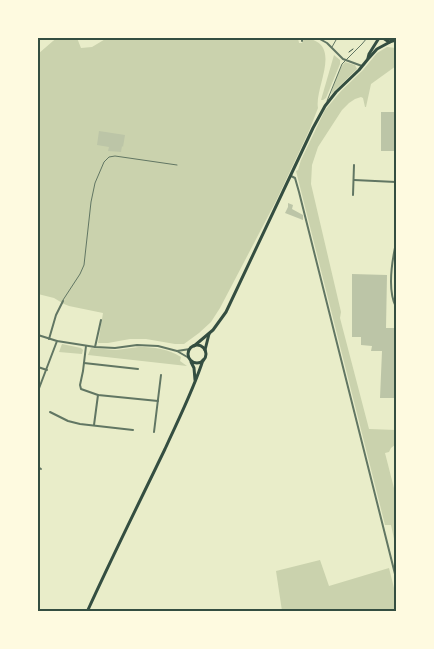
<svg xmlns="http://www.w3.org/2000/svg" width="434" height="649" viewBox="0 0 434 649" font-family="'Times New Roman',serif">
<style>
.green{fill:#cad2ad}
.building{fill:#bcc5a7}
.lines{fill:none;stroke-linecap:round;stroke-linejoin:round}
.path{stroke:#344e41;stroke-width:1}
.service{stroke:#617663;stroke-width:1}
.minor{stroke:#617663;stroke-width:2}
.secondary{stroke:#344e41;stroke-width:3}
.primary{stroke:#344e41;stroke-width:3}
.neatline{fill:none;stroke:#344e41;stroke-width:2}
</style>
<rect width="100%" height="100%" fill="#e9edc9"/>
<!-- green -->
<g class="green">
<path d="M57 38H77L81 48 92 47 107 38H298L299 43H302L304 38C345 42 314 87 318 108L309 131 276 201 220 308 211 322 199 333 184 344H175L146 339H130L108 343H98L103 313 69 306 64 304 54 298 38 294V54L53 41Z"/>
<polygon points="387,47 396,48 396,66 371,84 366,107 365,107 363,98 361,97 355,99 349,103 342,110 318,147 312,165 311,184 341,312 340,318 369,429 396,430 396,444 391,448 389,452 385,453 396,496 396,548 391,525 385,525 296,171 298,170 301,160 325,110 341,91 363,70 377,53"/>
<polygon points="334,55 340,60 340,64 326,98 323,100 321,100"/>
<path d="M345 62 355 65 357 69 331 94C334 84 338 69 345 62Z"/>
<polygon points="62,344 81,348 83,350 82,354 59,352"/>
<path d="M139 347C154 347 168 349 181 357L180 361 187 366 88 355 91 348 116 350Z"/>
<polygon points="320,560 329,586 389,568 396,596 396,611 282,611 276,571"/>
</g>
<!-- building -->
<g class="building">
<rect x="381" y="112" width="13" height="39"/>
<polygon points="99,131 125,135 123,147 122,146 121,152 108,151 109,147 97,145"/>
<polygon points="288,203 293,205 292,209 303,215 303,220 285,213 288,207"/>
<polygon points="352,274 387,275 386,328 396,328 396,398 380,398 382,351 371,351 372,346 361,345 361,337 352,337"/>
</g>
<g class="lines">
<!-- path -->
<polyline class="path" points="349,52 353,49"/>
<!-- service -->
<g class="service">
<polyline points="332,47 336,40"/>
<polyline points="327,101 342,64 362,44 367,38"/>
<polyline points="63,300 80,274 84,265 91,202 95,183 104,162 109,157 115,156 177,165"/>
</g>
<!-- minor -->
<g class="minor">
<polyline points="318,38 327,43 343,59 362,66"/>
<polyline points="302,41 302,38"/>
<polyline points="291,176 295,178 299,192 396,578"/>
<polyline points="354,180 396,182"/>
<polyline points="353,195 354,165"/>
<path d="M396 243C392 261 387 290 396 307"/>
<polyline points="38,335 57,341 95,347 115,348 137,345 158,346 177,351 189,358"/>
<polyline points="49,339 56,315 63,301"/>
<polyline points="86,346 83,371 80,385 81,389 98,395 158,401"/>
<polyline points="95,347 101,320"/>
<polyline points="177,351 190,349"/>
<polyline points="84,363 138,369"/>
<polyline points="38,367 47,370"/>
<polyline points="38,391 57,341"/>
<polyline points="50,412 68,421 80,424 133,430"/>
<polyline points="94,425 98,395"/>
<polyline points="154,432 161,375"/>
<polyline points="38,467 41,469"/>
</g>
<!-- secondary -->
<g class="secondary">
<polyline points="368,58 369,54 379,38"/>
<circle cx="197" cy="354" r="9"/>
<polyline points="194,346 213,330 226,312 313,128 325,106 336,92 359,70 368,59 377,49 390,42"/>
<polyline points="205,350 209,334"/>
<polyline points="191,362 194,368 195,380"/>
<path d="M87 612C112 557 139 503 165 449 178 420 193 391 203 360"/>
</g>
<!-- primary -->
<polyline class="primary" points="383,38 389,42 396,40"/>
</g>
<!-- border -->
<rect width="434" height="649" fill="none" stroke="#fefae0" stroke-width="78"/>
<rect x="39" y="39" width="356" height="571" class="neatline"/>
</svg>
